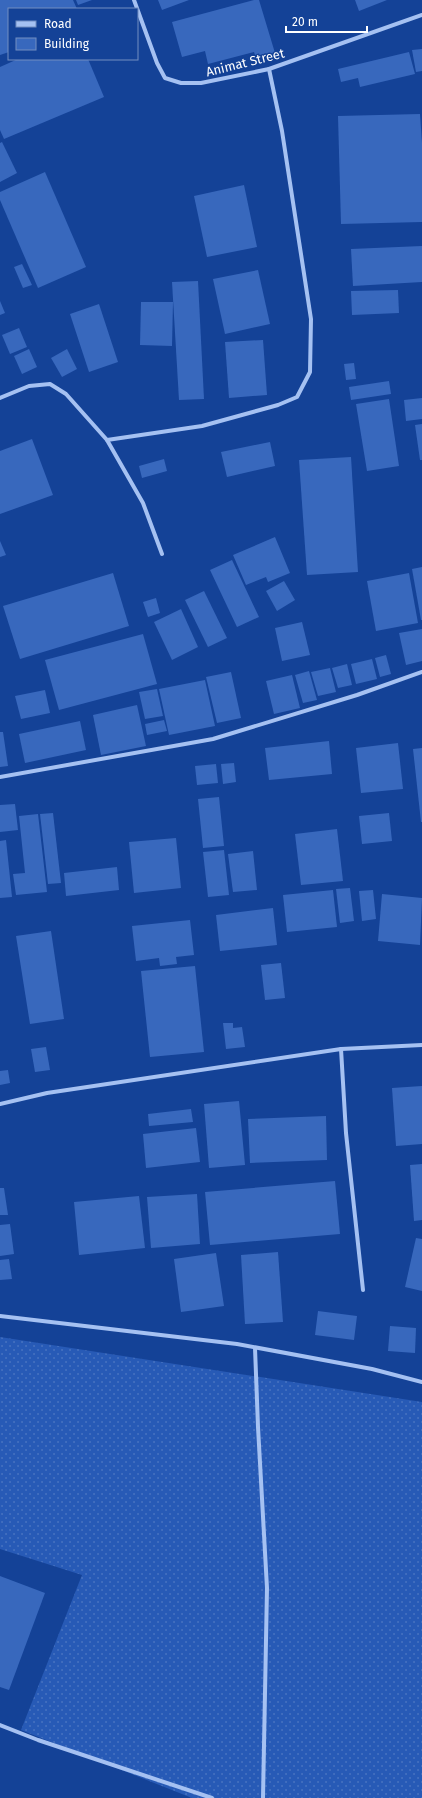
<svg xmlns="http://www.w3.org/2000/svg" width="422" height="1798" viewBox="0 0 422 1798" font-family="'Fira Sans',sans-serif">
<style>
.grass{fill:url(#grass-dots)}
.building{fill:#3868bd}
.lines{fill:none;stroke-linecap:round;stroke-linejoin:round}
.minor{stroke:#a5c1f2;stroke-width:4}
.labels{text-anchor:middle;stroke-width:3;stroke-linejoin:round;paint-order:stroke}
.street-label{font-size:13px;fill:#fff;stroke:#144297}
</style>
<defs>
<pattern id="grass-dots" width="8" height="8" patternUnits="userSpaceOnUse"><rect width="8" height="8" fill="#275ab6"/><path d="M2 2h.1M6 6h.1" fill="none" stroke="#4773c1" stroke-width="1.8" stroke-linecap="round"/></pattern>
</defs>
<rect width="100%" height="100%" fill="#144297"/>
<!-- grass -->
<polygon class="grass" points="0,1337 422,1402 422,1798 192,1798 21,1730 82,1575 0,1549"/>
<!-- building -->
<g class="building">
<polygon points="0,0 73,0 77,9 9,9 9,52 0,55"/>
<polygon points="76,0 92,0 78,5"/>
<polygon points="158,0 189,0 162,10"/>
<polygon points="254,0 259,0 275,53 256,58 254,52 208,64 205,51 182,57 172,22"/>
<polygon points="355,0 387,0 359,11"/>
<polygon points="422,49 422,71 416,72 412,50"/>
<polygon points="409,52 415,74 360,87 358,78 341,82 338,69"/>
<polygon points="18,59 88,59 104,97 4,139 0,130 0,67"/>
<polygon points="420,114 422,143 422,222 341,224 338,116"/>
<polygon points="2,142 17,173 0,182 0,143"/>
<polygon points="45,172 86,267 38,288 0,200 0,192"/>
<polygon points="244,185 257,247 207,257 194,196"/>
<polygon points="422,246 422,282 353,286 351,249"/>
<polygon points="22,264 32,285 23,288 14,267"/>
<polygon points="258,270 270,324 225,334 213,279"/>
<polygon points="198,281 204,399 179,400 172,282"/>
<polygon points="398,290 399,313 352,315 351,291"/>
<polygon points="0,301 5,313 0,315"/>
<polygon points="141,302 173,302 172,346 140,345"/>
<polygon points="99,304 118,362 89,372 70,314"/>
<polygon points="19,328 27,347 10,354 2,335"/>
<polygon points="263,340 267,395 229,398 225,342"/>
<polygon points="29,349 37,367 22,374 14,356"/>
<polygon points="67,349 77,369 62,377 51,358"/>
<polygon points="354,363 356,379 346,380 344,364"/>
<polygon points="389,381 391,394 351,400 349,387"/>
<polygon points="422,398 422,419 406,421 404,400"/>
<polygon points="389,399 399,466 367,471 356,404"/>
<polygon points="422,424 422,460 420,460 415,425"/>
<polygon points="32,439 53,495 0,514 0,451"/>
<polygon points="270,442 275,466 227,477 221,452"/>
<polygon points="351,457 358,572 307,575 299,460"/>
<polygon points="164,459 167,471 142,478 139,466"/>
<polygon points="275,537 290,573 268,582 266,577 246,585 233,555"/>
<polygon points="0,541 6,555 0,557"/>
<polygon points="232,560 259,617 237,627 210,570"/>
<polygon points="422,567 422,620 421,620 412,569"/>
<polygon points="113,573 129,626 20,659 3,606"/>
<polygon points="409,573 418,623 376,631 367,581"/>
<polygon points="284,581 295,600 277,611 266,591"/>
<polygon points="204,591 227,638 208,647 185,600"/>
<polygon points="156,598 160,613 148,617 143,602"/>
<polygon points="181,609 198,647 172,660 154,622"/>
<polygon points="302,622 310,655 282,661 275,628"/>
<polygon points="422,629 422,661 406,665 399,633"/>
<polygon points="143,634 157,684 59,710 45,660"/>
<polygon points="386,655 391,674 380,677 375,658"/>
<polygon points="372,659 377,679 356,684 351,664"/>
<polygon points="347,664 352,685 338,688 332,668"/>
<polygon points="330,668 336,692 318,696 311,672"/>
<polygon points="309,671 317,700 303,703 295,675"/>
<polygon points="231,672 241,718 217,723 206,677"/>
<polygon points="292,675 300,708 274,714 266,681"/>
<polygon points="205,680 215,726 169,735 159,689"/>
<polygon points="157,689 163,716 145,719 139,692"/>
<polygon points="45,690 50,713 21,719 15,696"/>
<polygon points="137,705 146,746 101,755 93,715"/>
<polygon points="164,720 167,731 147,735 145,724"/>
<polygon points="80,721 86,750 25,763 19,734"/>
<polygon points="0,732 3,732 8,766 0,767"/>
<polygon points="329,741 332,774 269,780 265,748"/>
<polygon points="398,743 403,789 361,793 356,748"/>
<polygon points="422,748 422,822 421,822 413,749"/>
<polygon points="234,763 236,782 223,784 221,764"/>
<polygon points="216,764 218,783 197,785 195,766"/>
<polygon points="219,797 224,846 203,848 198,799"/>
<polygon points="15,804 18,830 0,832 0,805"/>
<polygon points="53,813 61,883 48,884 40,814"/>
<polygon points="389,813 392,841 362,844 359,816"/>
<polygon points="38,814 47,892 16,895 13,874 25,873 19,816"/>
<polygon points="337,829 343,881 301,885 295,834"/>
<polygon points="176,838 181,888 134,893 129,842"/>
<polygon points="6,840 12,897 0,898 0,841"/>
<polygon points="224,850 229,895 208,897 203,852"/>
<polygon points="253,851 257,890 233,892 228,854"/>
<polygon points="117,867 119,890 66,896 64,873"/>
<polygon points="350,888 354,921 340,923 336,889"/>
<polygon points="333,890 337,927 287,932 283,895"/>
<polygon points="373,890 376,919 362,921 359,891"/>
<polygon points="382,894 422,898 420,945 378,941"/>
<polygon points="273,908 277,945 220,951 216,915"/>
<polygon points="190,920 194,955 176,957 177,964 160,966 159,958 136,961 132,926"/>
<polygon points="51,931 64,1019 30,1024 16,936"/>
<polygon points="281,963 285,998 265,1000 261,965"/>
<polygon points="195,966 204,1052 150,1057 141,971"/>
<polygon points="223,1023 233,1023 233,1028 242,1027 245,1047 226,1049"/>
<polygon points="46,1047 50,1070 35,1072 31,1049"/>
<polygon points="8,1070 10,1083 0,1085 0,1071"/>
<polygon points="422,1086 422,1144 396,1146 392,1088"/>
<polygon points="239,1101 245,1165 209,1168 204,1104"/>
<polygon points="191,1109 193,1122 149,1126 148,1114"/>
<polygon points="326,1116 327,1160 250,1163 248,1119"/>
<polygon points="196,1128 200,1162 146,1168 143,1134"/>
<polygon points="422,1164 422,1220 414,1221 410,1165"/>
<polygon points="335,1181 340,1234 210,1245 205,1192"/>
<polygon points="0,1188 4,1188 8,1215 0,1215"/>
<polygon points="197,1194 200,1244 151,1248 147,1197"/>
<polygon points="139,1196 145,1248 79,1255 74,1202"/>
<polygon points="10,1224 14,1254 0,1256 0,1225"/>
<polygon points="416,1238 422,1239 422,1291 405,1287"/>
<polygon points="278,1252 283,1322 245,1324 241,1255"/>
<polygon points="216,1253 224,1306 181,1312 174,1259"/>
<polygon points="9,1259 12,1279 0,1280 0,1260"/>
<polygon points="318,1311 357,1316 354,1340 315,1335"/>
<polygon points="390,1326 416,1328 415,1353 388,1351"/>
<polygon points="0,1576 45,1593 9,1690 0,1687"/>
</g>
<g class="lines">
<!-- minor -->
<g class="minor">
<polyline points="134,0 157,63 165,78 181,83 201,83 269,69 422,15"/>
<polyline points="0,398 29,386 50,384 66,394 107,440 143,503 162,554"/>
<polyline points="107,440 202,426 278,405 297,397 310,372 311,319 282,131 269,69"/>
<polyline points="0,777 213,739 357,695 422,672"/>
<polyline points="341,1049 346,1133 363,1290"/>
<polyline points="0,1104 47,1093 341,1049 422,1045"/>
<polyline points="0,1316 237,1344 372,1369 422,1382"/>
<polyline points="255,1348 258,1427 267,1588 263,1798"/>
<polyline points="0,1725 38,1740 212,1798"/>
</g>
</g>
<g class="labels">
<!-- street labels -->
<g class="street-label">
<text transform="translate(245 62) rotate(-14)" y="5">Animat Street</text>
</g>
</g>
<!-- legend -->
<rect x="8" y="8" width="130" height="52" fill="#144297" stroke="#728ec1"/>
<rect x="16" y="21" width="20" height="6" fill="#a5c1f2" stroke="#728ec1"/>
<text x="44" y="28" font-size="12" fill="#ffffff">Road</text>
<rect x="16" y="38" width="20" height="12" fill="#3868bd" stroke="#728ec1"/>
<text x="44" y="48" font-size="12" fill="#ffffff">Building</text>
<!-- scale -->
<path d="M286 26v6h81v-6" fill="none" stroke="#ffffff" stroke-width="2"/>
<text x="292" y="26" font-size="12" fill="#ffffff" stroke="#144297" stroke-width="3" paint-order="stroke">20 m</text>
</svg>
